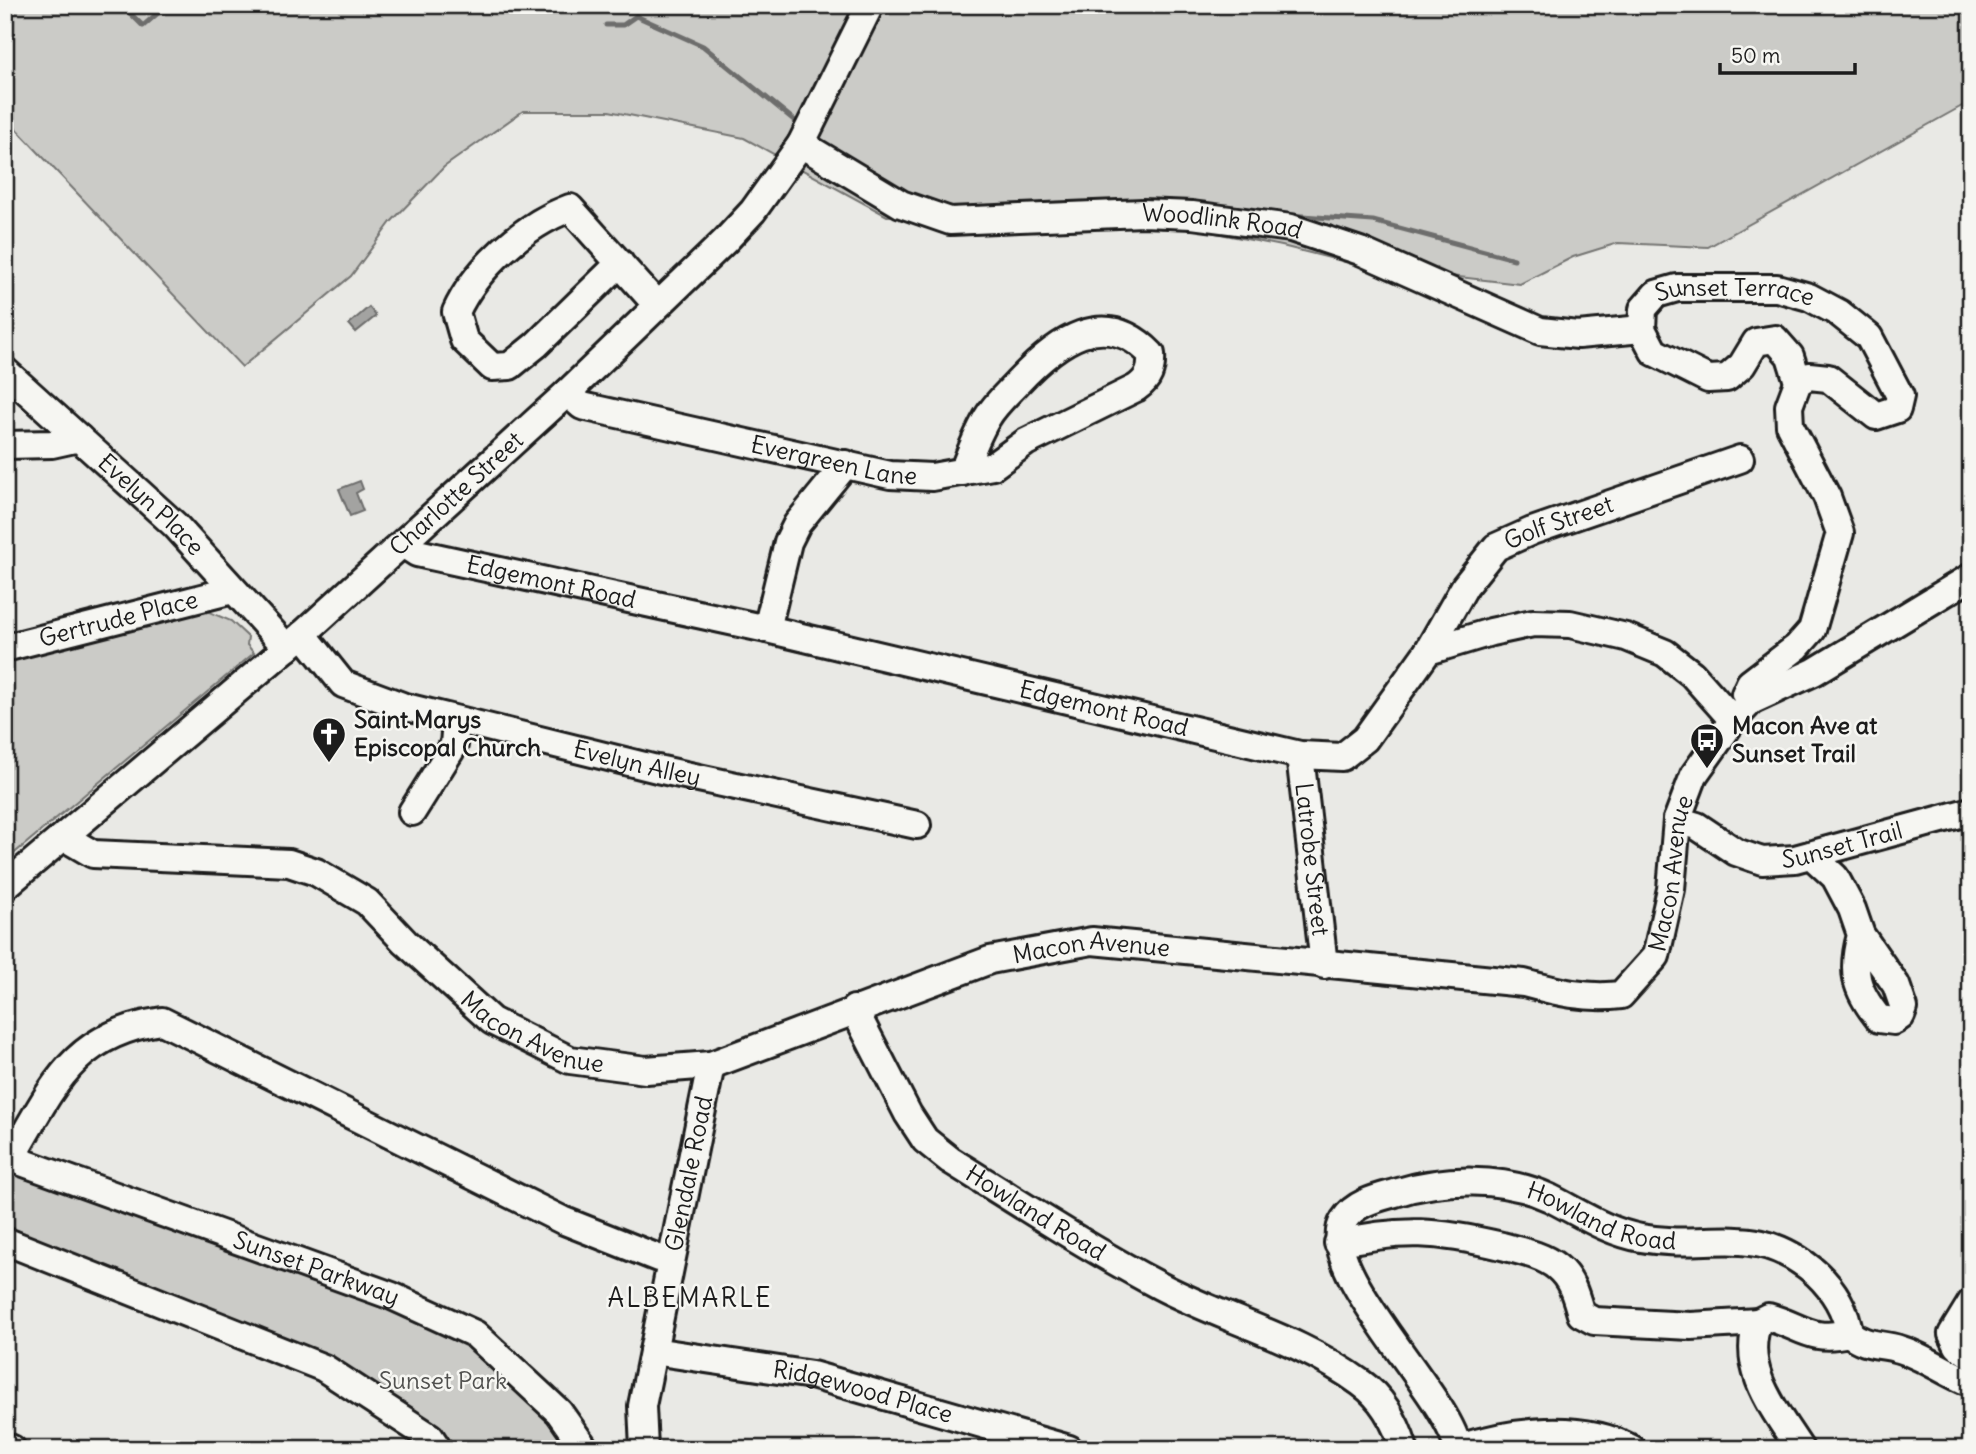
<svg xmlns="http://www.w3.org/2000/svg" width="1976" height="1454" viewBox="0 0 1976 1454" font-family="Delius,sans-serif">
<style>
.green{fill:#cbcbc7;stroke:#747472;stroke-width:2}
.water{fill:#a3a3a1;stroke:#6d6d6c;stroke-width:2}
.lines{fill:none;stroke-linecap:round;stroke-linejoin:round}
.stream{stroke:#6d6d6c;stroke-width:5}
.minor-casing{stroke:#1c1c1c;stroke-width:32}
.minor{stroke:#f6f6f2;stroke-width:26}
.labels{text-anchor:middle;stroke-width:5;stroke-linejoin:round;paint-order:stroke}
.street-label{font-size:24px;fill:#1c1c1c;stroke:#f6f6f2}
.poi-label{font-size:24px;font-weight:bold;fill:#1c1c1c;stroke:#f6f6f2;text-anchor:start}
.park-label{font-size:24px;fill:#51514f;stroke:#f6f6f2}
.neighbourhood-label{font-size:26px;letter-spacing:2px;fill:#1c1c1c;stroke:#f6f6f2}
</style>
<rect width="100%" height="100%" fill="#e9e9e5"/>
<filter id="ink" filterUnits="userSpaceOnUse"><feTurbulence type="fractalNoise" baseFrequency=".0143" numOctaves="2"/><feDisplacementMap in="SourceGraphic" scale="14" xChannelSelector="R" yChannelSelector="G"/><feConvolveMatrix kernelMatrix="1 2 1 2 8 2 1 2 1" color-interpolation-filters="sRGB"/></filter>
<g filter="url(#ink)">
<!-- green -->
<g class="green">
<polygon points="5,5 1971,5 1971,101 1708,247 1618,243 1573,257 1520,284 1362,266 1282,246 1094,209 887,216 744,138 609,111 523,111 444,167 391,222 351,276 242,367 5,117"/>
<polygon points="207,611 231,621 248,637 247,645 254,653 5,861 5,662"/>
<polygon points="5,1169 402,1311 469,1343 552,1419 576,1449 448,1449 435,1431 5,1231"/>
</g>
<!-- water -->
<g class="water">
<polygon points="369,307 376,316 356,332 349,324"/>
<polygon points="360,481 363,489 356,493 363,511 350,516 339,489"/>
</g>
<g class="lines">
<!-- stream -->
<g class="stream">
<polyline points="122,5 143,26 167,5"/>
<polyline points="606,25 623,25 636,16 703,46 800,125"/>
<polyline points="1288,215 1373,221 1514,259"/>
</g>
<!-- minor casing -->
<g class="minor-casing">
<g id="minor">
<path id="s1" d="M801 144 901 204 950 221 1143 213 1192 215 1291 228 1360 251 1540 331 1578 335 1642 329"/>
<path d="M620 263 536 345 510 366 492 367 464 340 456 312C476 268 524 225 570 208L657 305"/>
<path id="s2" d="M5 371 175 525 287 648"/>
<path id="s3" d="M567 393 582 406 890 475 932 477 993 466 1026 442 1136 388C1149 379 1152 370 1151 354 1104 305 1056 342 1019 381 1008 393 995 404 987 418 977 435 970 453 963 472"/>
<polyline points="5,445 52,444 79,438"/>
<path id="s4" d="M403 544 417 553 767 629 1300 755 1342 757 1365 739 1428 651 1491 632 1533 623 1570 624 1626 637 1665 653 1692 674 1733 720"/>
<polyline points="767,629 788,542 797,524 846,464"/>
<path id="s5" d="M303 634 343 684 402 706 657 769 917 825"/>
<path id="s6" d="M5 648 233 590"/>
<path id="s7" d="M1428 651 1465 586 1496 547 1532 531 1740 459"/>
<path id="s8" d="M1751 701 1745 694 1750 683 1797 647 1812 630 1840 533 1827 497 1790 426 1789 406 1798 382 1790 356 1775 339 1756 342 1742 365 1727 378 1708 379 1654 352 1642 329 1643 309 1656 294 1677 288H1777L1809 297 1839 313 1869 337 1900 396 1897 409 1876 416 1828 378 1809 376 1798 382"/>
<path id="s9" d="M1300 755 1324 965"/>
<polyline points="412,812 454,745 456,720"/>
<path id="s10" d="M1677 820 1697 826 1736 852 1762 861 1795 859 1971 811"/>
<path id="s11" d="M64 837 93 854 289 863 316 872 367 902 405 942 492 1021 570 1060 646 1070 711 1065 990 960 1092 941 1524 983C1557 992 1586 999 1621 995L1656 956 1671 889 1677 820 1694 775 1733 720 1751 701 1814 672 1971 577"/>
<path d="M1811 855 1835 877 1852 909 1861 935 1896 985 1904 1008 1901 1016 1894 1021 1879 1019C1855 989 1851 972 1861 935"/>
<path id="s12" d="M5 886 303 634 567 393 725 241 753 211 801 144 870 5"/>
<path id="s13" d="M854 1009 908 1114 925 1140 950 1160C1019 1203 1088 1248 1160 1286 1227 1321 1298 1337 1361 1383 1384 1399 1396 1423 1404 1449"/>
<path id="s14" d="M5 1156 392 1296 475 1334 559 1412 585 1449"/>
<path d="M11 1158C53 1087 72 1034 162 1021L562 1220 658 1258 671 1260"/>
<polyline points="5,1241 324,1368 430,1437 438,1449"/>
<path d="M1338 1243C1403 1228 1438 1231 1502 1246 1520 1251 1542 1255 1557 1267 1572 1279 1576 1297 1581 1314L1594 1321 1691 1326 1758 1322"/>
<polyline points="1971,1303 1952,1334 1958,1346 1971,1355"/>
<path d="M1849 1333C1866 1347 1880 1343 1899 1349 1921 1355 1943 1371 1964 1380H1971"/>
<path id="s15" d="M653 1351 812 1375 1069 1449"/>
<polyline points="5,1446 12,1449"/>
<path d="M1459 1448C1512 1431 1581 1422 1632 1449"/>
<path id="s16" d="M644 1449 642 1406 711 1065"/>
<path id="s17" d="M1458 1449C1449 1395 1313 1267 1344 1220 1355 1203 1377 1198 1395 1193 1443 1178 1503 1176 1550 1198 1580 1213 1607 1232 1641 1238 1711 1251 1756 1220 1817 1274 1833 1289 1847 1311 1849 1333 1810 1342 1803 1327 1768 1317L1758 1322C1740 1369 1775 1410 1800 1449"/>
</g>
</g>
<!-- minor -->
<use href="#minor" class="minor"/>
</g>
</g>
<!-- icons -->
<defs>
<g id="church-pin" transform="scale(1.75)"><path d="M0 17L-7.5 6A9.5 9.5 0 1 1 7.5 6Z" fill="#1c1c1c" stroke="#f6f6f2"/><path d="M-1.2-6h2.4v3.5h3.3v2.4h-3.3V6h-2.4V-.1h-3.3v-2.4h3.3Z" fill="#fff"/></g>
<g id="bus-pin" transform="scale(1.75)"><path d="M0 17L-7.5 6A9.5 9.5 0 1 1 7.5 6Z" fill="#1c1c1c" stroke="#f6f6f2"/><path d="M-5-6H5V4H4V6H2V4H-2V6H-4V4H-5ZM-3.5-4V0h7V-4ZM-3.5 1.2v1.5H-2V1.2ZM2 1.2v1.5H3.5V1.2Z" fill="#fff"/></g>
</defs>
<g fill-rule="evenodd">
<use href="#church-pin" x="329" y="734"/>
<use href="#bus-pin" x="1707" y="740"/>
</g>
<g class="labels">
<!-- street labels -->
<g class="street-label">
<text dy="8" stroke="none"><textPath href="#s1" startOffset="441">Woodlink Road</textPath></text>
<text dy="8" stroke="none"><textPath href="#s8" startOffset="709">Sunset Terrace</textPath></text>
<text dy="8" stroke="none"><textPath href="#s3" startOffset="278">Evergreen Lane</textPath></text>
<text dy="8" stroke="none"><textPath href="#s12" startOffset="598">Charlotte Street</textPath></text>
<text dy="8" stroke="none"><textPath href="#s2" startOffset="198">Evelyn Place</textPath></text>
<text dy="8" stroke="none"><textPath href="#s7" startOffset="192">Golf Street</textPath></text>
<text dy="8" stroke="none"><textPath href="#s4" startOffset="154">Edgemont Road</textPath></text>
<text dy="8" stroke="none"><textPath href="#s6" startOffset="117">Gertrude Place</textPath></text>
<text dy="8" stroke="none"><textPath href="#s4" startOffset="721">Edgemont Road</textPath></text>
<text dy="8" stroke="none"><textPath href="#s5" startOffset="369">Evelyn Alley</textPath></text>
<text dy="8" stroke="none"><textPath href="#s10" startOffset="177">Sunset Trail</textPath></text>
<text dy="8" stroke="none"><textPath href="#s9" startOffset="105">Latrobe Street</textPath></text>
<text dy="8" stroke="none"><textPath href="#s11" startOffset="1790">Macon Avenue</textPath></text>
<text dy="8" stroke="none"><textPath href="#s11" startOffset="1120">Macon Avenue</textPath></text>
<text dy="8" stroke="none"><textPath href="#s11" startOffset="532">Macon Avenue</textPath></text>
<text dy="8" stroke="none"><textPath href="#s16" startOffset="280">Glendale Road</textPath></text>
<text dy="8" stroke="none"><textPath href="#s13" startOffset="282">Howland Road</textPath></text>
<text dy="8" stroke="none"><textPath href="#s17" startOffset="536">Howland Road</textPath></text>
<text dy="8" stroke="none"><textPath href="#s14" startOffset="331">Sunset Parkway</textPath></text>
<text dy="8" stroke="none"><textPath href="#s15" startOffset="214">Ridgewood Place</textPath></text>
</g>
<!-- poi labels -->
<g class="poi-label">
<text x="354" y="728">Saint Marys<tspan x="354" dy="28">Episcopal Church</tspan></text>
<text x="1732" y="734">Macon Ave at<tspan x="1732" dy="28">Sunset Trail</tspan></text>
</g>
<!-- park labels -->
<g class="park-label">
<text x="443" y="1389">Sunset Park</text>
</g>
<!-- neighbourhood labels -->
<g class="neighbourhood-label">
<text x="690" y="1307">ALBEMARLE</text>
</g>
</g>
<!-- margin -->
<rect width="1976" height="1454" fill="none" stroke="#f6f6f2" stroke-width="28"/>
<rect x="14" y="14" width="1948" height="1426" fill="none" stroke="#1c1c1c" stroke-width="2.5" filter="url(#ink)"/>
<!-- scale -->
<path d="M1720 63v10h135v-10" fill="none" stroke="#1c1c1c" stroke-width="3.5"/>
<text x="1731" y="63" font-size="21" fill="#1c1c1c" stroke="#f6f6f2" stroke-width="5" paint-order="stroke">50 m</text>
</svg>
